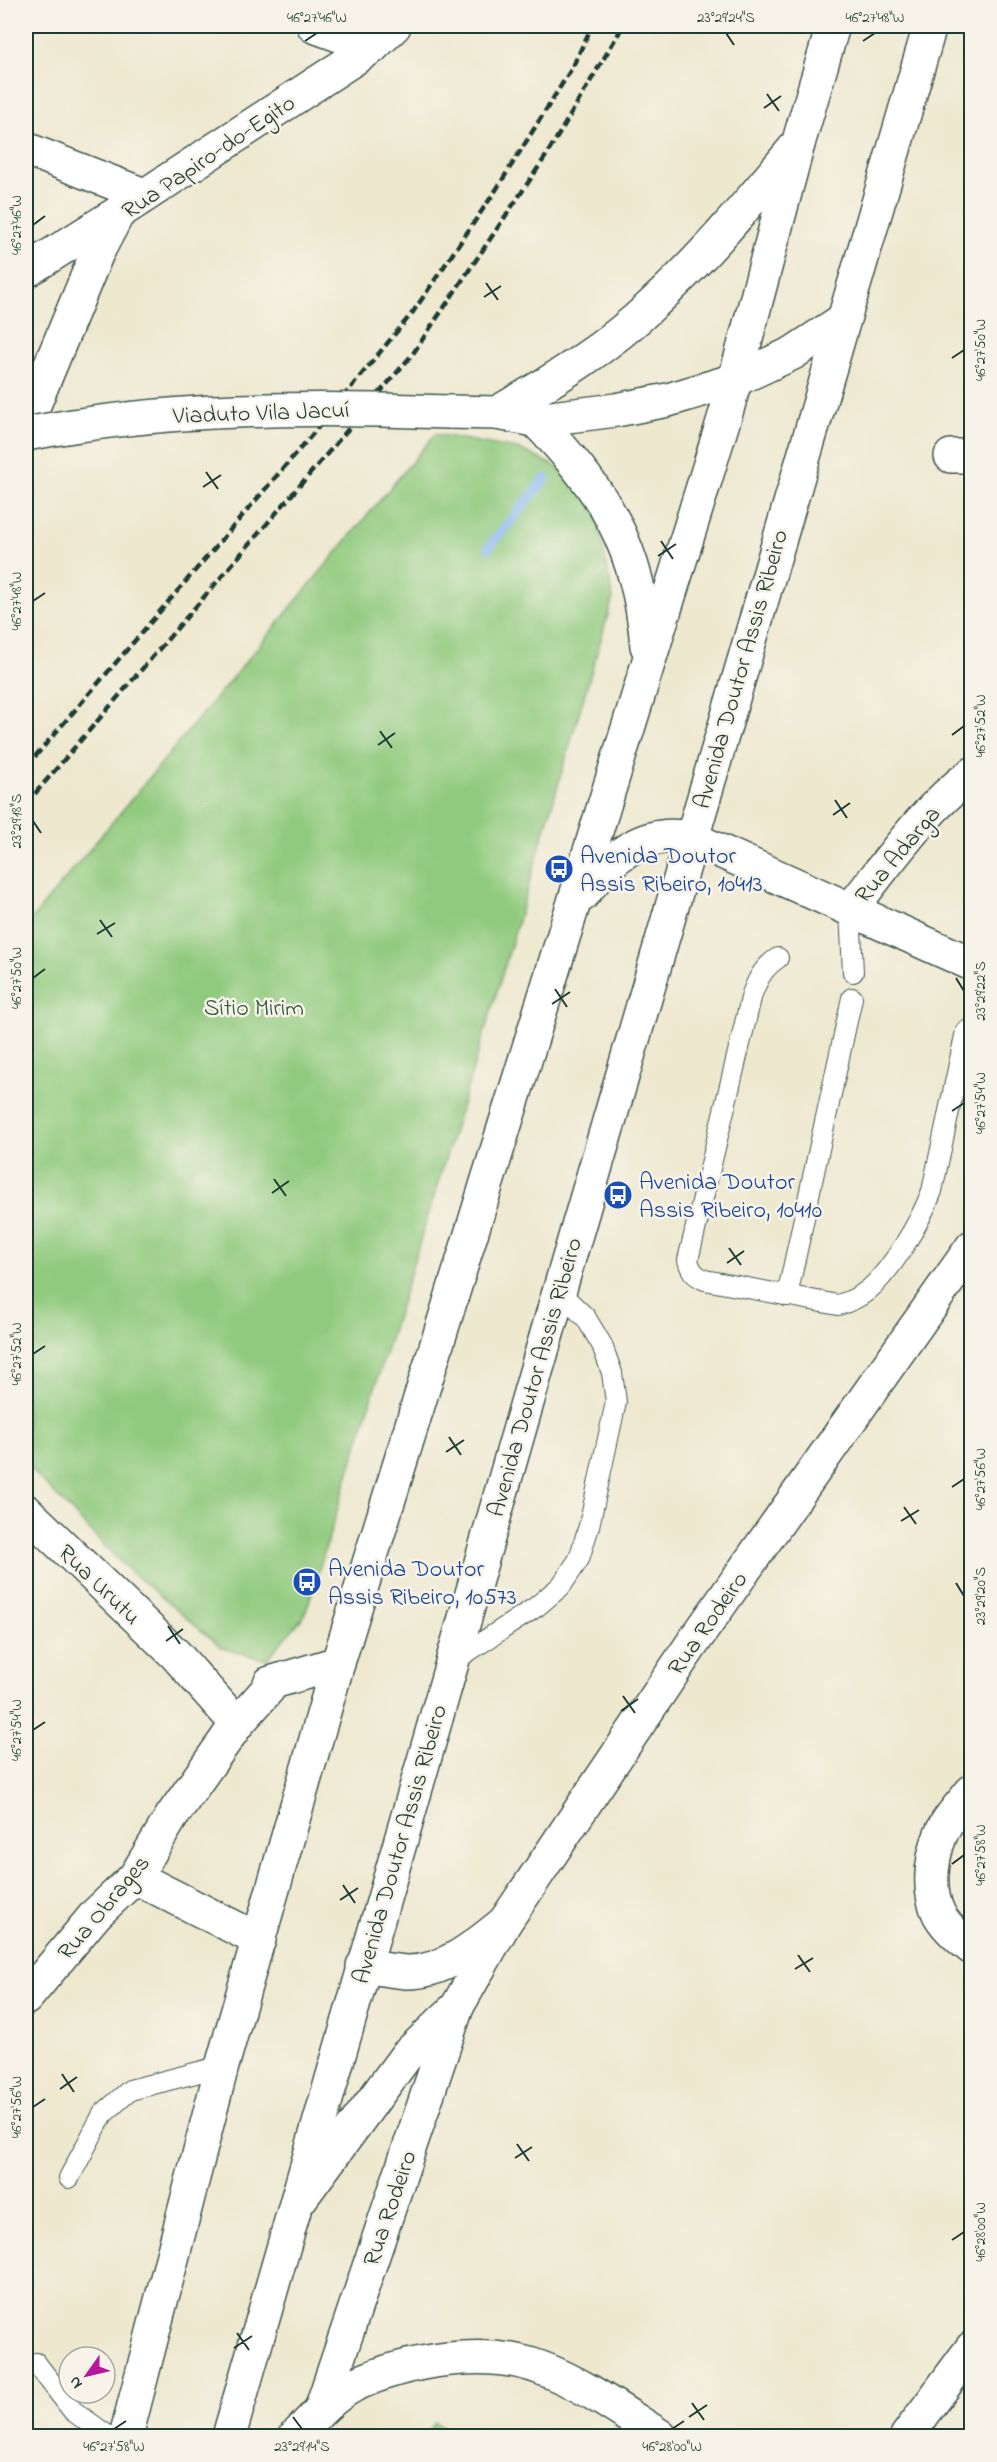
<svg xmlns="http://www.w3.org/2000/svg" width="997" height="2462" viewBox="0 0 997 2462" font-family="'Indie Flower',sans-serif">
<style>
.green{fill:#90ca7e;stroke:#588459;stroke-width:1.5}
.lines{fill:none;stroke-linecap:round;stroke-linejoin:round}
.stream{stroke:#88b8f3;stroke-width:10}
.lane-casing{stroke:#3e574b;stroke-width:22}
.street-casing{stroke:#3e574b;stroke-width:36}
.secondary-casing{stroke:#3e574b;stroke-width:36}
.primary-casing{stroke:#3e574b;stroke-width:36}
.lane{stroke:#fff;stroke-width:20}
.street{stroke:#fff;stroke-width:33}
.secondary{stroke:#fff;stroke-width:33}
.primary{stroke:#fff;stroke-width:33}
.rail{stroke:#1f3d34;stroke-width:4.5;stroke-dasharray:9 4.5;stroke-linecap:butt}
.secondary-bridge-casing{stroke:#3e574b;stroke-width:36;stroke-linecap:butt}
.secondary-bridge{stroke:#fff;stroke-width:33}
.ticks{fill:none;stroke:#1f3d34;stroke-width:2}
.labels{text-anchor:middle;stroke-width:5;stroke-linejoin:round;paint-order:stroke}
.street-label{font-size:24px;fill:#1f3d34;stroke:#f7f3e8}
.transit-label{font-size:24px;fill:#164399;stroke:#f7f3e8;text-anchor:start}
.park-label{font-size:24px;fill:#365943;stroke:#f7f3e8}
.neatline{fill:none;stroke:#1f3d34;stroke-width:2}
.ticks-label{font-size:15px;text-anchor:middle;fill:#1f3d34}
</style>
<rect width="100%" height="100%" fill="#f7f3e8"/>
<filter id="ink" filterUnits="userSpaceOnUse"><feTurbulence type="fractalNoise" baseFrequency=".0167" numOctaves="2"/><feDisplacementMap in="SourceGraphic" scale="12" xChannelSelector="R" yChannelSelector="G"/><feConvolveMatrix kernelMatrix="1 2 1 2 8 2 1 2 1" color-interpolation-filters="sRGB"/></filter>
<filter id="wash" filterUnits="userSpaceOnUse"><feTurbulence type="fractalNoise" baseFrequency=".008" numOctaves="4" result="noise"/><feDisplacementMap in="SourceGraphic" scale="24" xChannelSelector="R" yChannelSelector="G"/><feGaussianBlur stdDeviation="1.35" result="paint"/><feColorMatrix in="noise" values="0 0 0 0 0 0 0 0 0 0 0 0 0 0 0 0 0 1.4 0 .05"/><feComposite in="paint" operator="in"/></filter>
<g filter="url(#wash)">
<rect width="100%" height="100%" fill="#eee8cf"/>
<!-- green -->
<g class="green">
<polygon points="435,434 522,450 591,484 613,598 506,962 305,1615 266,1660 222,1648 121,1563 26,1464 26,926"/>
<polygon points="435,2422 456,2436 425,2436"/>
</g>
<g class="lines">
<!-- stream -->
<polyline class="stream" points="488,548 546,478"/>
</g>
</g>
<g filter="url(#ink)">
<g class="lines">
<!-- lane casing -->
<g class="lane-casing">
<g id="lane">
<polyline points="850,910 853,972"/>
<path d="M778 958C764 967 758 978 752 994L688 1260C691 1271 694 1275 705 1280L838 1305C849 1302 858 1298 867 1291 892 1271 921 1220 932 1191L966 1031"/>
<polyline points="787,1296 852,998"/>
<polyline points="452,1662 536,1607 561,1586 579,1559 589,1526 616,1402 612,1373 602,1345 586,1318 559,1292"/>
<polyline points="69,2178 103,2114 130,2090 222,2066"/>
<polyline points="36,2363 73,2411 108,2436"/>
</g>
</g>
<!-- street casing -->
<g class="street-casing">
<g id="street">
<polyline points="314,26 372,47"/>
<polyline points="26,149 144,195"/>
<polyline points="26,271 118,213"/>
<polyline points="26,424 97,253 118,213 372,47 394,26"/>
<polyline points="951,456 972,456"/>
<path d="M850 910C888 863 923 810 972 774"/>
<polyline points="26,1511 176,1655 237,1724"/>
<path d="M972 1791C963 1802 953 1813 946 1824 932 1849 926 1888 939 1914 946 1927 960 1939 972 1948"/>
<polyline points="135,1877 259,1940"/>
<polyline points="26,1998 96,1914 135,1877 172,1816 237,1724 269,1688 270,1683 338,1663"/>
<polyline points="321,2409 457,2007"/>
<path d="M296 2436C313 2418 331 2397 354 2385 407 2360 486 2347 541 2368 584 2384 622 2412 660 2436"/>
<polyline points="907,2436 972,2348"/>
</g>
</g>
<!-- secondary casing -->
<g class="secondary-casing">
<g id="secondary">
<polyline points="449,412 497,413 535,420 616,410 668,400 735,380 793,353 843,320"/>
<path d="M497 413C552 381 608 348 654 303 707 254 752 199 798 144"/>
<polyline points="691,838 972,964"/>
<polyline points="298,2202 406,2056 457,2007 505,1922 690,1647 972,1247"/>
</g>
</g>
<!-- primary casing -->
<g class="primary-casing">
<g id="primary">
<path d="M535 420C604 489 639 548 647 646"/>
<path d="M582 895C603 869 627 841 662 837 671 835 682 837 691 838"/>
<path d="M363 1966C377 1968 392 1971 406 1972 444 1973 477 1945 505 1922"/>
<polyline points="126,2436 222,2066 338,1663 728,406 798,144 833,26"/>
<polyline points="229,2436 559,1292 930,26"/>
</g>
</g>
<!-- lane -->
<use href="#lane" class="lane"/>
<!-- street -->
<use href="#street" class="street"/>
<!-- secondary -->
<use href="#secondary" class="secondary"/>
<!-- primary -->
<use href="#primary" class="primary"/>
<!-- rail -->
<g class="rail">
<polyline points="26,767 311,436 413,312 496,190 572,68 592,26"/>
<polyline points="26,804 412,355 546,156 623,26"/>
</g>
<!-- secondary-bridge casing -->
<g class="secondary-bridge-casing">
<path id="secondary-bridge" d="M26 434C166 407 307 407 449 412"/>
</g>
<!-- secondary-bridge -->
<use href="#secondary-bridge" class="secondary-bridge"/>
</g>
</g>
<!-- ticks -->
<path class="ticks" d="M726 33 734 45M305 41 317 33M863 41 875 33M767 94 779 111M764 108 781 96M33 225 45 216M486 283 498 300M484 297 501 286M952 358 964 350M206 472 218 489M203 487 221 475M661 541 673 559M658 556 676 544M33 601 45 593M380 731 392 748M952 735 964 726M378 745 395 733M835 800 847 818M833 815 850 803M33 821 41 833M100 920 112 937M97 934 115 923M33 978 45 969M956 978 964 991M555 989 567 1007M552 1004 570 992M952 1111 964 1103M274 1179 286 1196M272 1193 289 1181M729 1248 741 1265M727 1263 744 1251M33 1354 45 1346M449 1437 461 1455M446 1452 464 1440M952 1487 964 1479M904 1507 916 1524M901 1521 919 1510M956 1583 964 1596M168 1626 180 1644M166 1641 183 1629M623 1696 635 1713M621 1711 638 1699M33 1730 45 1722M952 1864 964 1855M343 1885 355 1903M340 1900 358 1888M798 1955 810 1972M795 1969 813 1958M62 2074 74 2092M60 2089 77 2077M33 2107 45 2099M517 2144 529 2161M515 2158 532 2147M952 2240 964 2232M237 2333 249 2350M234 2348 252 2336M692 2403 704 2420M293 2417 302 2429M689 2417 707 2405M114 2429 126 2421M672 2429 684 2421"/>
<!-- icons -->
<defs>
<g id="bus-disc" transform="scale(1.5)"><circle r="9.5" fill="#1a4fb4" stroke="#f7f3e8"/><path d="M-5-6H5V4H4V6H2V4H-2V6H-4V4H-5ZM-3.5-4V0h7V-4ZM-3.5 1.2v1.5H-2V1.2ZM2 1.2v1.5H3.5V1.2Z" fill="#fff"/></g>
</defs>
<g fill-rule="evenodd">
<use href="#bus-disc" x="559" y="869"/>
<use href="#bus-disc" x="618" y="1195"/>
<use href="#bus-disc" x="307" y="1582"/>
</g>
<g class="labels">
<!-- street labels -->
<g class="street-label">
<text transform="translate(208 156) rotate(-34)" y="8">Rua Papiro-do-Egito</text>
<text transform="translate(261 412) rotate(-2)" y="8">Viaduto Vila Jacuí</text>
<text transform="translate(740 669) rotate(-74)" y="8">Avenida Doutor Assis Ribeiro</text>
<text transform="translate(897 854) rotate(-50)" y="8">Rua Adarga</text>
<text transform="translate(534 1377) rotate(-74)" y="8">Avenida Doutor Assis Ribeiro</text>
<text transform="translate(100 1584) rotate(44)" y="8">Rua Urutu</text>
<text transform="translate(707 1623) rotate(-55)" y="8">Rua Rodeiro</text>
<text transform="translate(399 1844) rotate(-74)" y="8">Avenida Doutor Assis Ribeiro</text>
<text transform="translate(103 1907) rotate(-50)" y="8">Rua Obrages</text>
<text transform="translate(389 2208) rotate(-71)" y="8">Rua Rodeiro</text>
</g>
<!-- transit labels -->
<g class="transit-label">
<text x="580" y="863">Avenida Doutor<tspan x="580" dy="28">Assis Ribeiro, 10413</tspan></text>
<text x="639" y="1189">Avenida Doutor<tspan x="639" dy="28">Assis Ribeiro, 10410</tspan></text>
<text x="328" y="1576">Avenida Doutor<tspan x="328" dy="28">Assis Ribeiro, 10573</tspan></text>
</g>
<!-- park labels -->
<g class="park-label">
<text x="254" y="1015">Sítio Mirim</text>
</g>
</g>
<!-- margin -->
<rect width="997" height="2462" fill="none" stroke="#f7f3e8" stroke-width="66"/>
<!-- north arrow -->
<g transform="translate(87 2375) rotate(236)"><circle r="28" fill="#f7f3e8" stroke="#a1aaa0" stroke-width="1.5"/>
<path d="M0-4.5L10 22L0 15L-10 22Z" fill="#b5179e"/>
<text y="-9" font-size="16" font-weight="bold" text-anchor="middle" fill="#1f3d34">N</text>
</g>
<rect x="33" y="33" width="931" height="2396" class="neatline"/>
<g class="ticks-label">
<text x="317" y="22">46°27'46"W</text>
<text x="726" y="22">23°29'24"S</text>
<text x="875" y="22">46°27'48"W</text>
<text transform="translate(16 225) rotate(-90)" y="5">46°27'46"W</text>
<text transform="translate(980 350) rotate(-90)" y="5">46°27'50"W</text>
<text transform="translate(16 601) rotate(-90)" y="5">46°27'48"W</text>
<text transform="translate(980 726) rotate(-90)" y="5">46°27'52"W</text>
<text transform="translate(16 821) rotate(-90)" y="5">23°29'18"S</text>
<text transform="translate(16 978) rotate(-90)" y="5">46°27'50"W</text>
<text transform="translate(980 991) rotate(-90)" y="5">23°29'22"S</text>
<text transform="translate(980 1103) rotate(-90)" y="5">46°27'54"W</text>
<text transform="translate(16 1354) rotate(-90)" y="5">46°27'52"W</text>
<text transform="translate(980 1479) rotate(-90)" y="5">46°27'56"W</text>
<text transform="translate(980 1596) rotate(-90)" y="5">23°29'20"S</text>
<text transform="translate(16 1730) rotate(-90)" y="5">46°27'54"W</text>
<text transform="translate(980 1855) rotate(-90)" y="5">46°27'58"W</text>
<text transform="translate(16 2107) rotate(-90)" y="5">46°27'56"W</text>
<text transform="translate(980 2232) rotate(-90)" y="5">46°28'00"W</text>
<text x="114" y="2451">46°27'58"W</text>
<text x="302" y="2451">23°29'14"S</text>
<text x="672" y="2451">46°28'00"W</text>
</g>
</svg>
